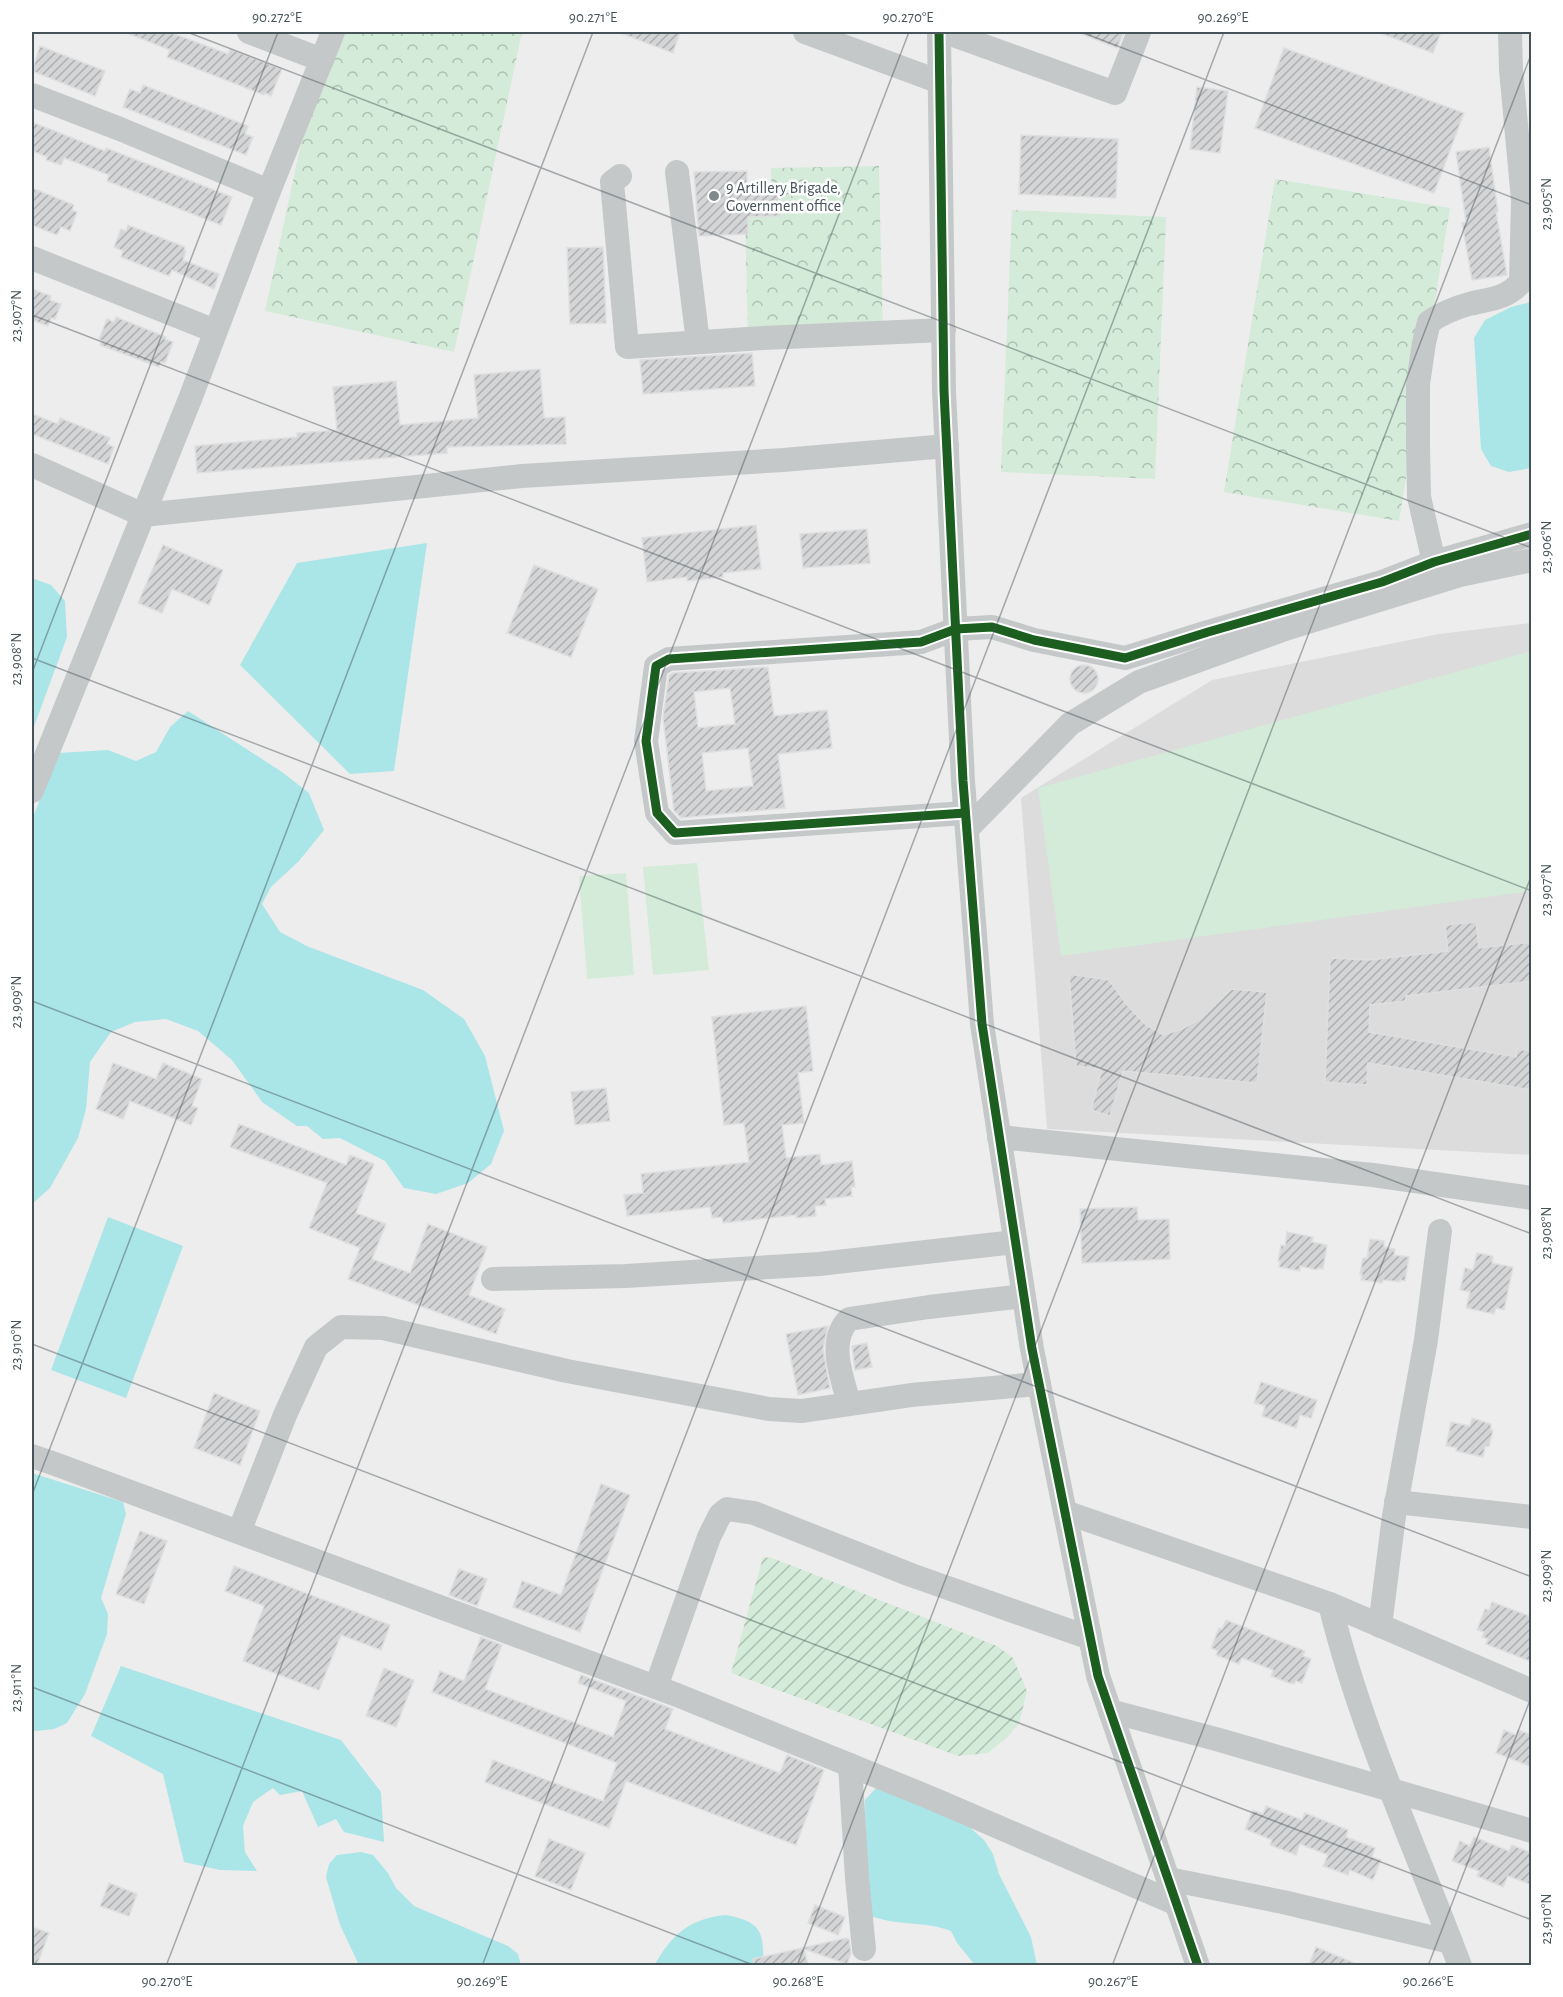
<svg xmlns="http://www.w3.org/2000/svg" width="1563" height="1997" viewBox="0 0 1563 1997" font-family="'Alegreya Sans',sans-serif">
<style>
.education{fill:#dcdcdd}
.park{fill:url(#park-crowns)}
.garden{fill:url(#garden-furrows)}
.pitch{fill:#d3ebd8}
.water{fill:#aae5e7}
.building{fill:url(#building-hatch);stroke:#dfdfe0;stroke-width:1.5;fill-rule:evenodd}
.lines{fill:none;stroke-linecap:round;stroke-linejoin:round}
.minor{stroke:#c5c8c9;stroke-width:24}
.cycleway-casing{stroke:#fff;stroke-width:13}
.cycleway{stroke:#1b5e20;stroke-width:9}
.ticks{fill:none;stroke:#465358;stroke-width:1.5;stroke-opacity:0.45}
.poi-dot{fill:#81898c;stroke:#fff;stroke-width:2}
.labels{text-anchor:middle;stroke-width:5;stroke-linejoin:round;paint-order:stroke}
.poi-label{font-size:16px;fill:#465358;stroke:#fff;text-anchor:start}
.neatline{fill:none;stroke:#465358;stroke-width:2}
.ticks-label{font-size:15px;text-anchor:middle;fill:#465358}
</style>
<defs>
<pattern id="park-crowns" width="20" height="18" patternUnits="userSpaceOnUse" patternTransform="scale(1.5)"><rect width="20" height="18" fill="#d3ebd8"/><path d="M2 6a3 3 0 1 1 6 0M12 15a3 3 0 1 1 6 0" fill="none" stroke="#adc1b2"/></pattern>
<pattern id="garden-furrows" width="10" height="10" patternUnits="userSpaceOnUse" patternTransform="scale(1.5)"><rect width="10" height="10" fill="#d3ebd8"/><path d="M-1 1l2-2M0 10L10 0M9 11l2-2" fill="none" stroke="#adc1b2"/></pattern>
<pattern id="building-hatch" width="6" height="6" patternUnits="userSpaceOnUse" patternTransform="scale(1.5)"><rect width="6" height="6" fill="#d4d5d6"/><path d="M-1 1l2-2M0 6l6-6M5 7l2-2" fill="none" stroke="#aeafb0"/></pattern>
</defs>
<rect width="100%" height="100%" fill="#eeeded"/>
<!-- education -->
<polygon class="education" points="1531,623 1531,1155 1047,1129 1021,798 1212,680 1439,634"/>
<!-- park -->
<g class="park">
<polygon points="325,32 522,32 454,352 265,311"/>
<polygon points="879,166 883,338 748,341 745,214 772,213 771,168"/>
<polygon points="1275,179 1450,208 1399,521 1224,492"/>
<polygon points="1012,210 1166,217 1155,479 1001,472"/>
</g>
<!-- garden -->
<polygon class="garden" points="763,1557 772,1558 997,1646 1013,1658 1027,1691 1019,1724 1005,1739 988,1753 958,1756 731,1673"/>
<!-- pitch -->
<g class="pitch">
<polygon points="1531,651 1531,891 1061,956 1038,788"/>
<polygon points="697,863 709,970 653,975 643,867"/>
<polygon points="626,873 634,975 587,979 579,876"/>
</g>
<!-- water -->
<g class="water">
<polygon points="1531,302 1531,468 1509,472 1491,466 1481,449 1474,338 1485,320 1511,307"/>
<polygon points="427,543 394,771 350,774 240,665 297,563"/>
<polygon points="32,578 51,585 65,601 67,637 32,732"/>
<polygon points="188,711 282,772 309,793 324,830 299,861 271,887 262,904 280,932 309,947 423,990 464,1019 485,1056 504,1131 491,1164 468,1183 436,1194 404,1188 385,1161 340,1138 323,1139 307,1126 297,1126 262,1102 232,1060 198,1031 166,1019 135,1022 111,1032 90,1062 86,1109 78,1138 50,1188 32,1204 32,820 58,753 108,750 136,761 156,752 170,727"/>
<polygon points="108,1217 183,1246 126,1398 51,1370"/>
<polygon points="32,1473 123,1502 126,1514 101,1598 108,1614 107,1634 85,1694 67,1723 54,1729 37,1731 32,1730"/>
<polygon points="121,1666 341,1740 381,1792 384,1842 344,1832 336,1819 318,1827 302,1791 280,1795 273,1788 253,1802 243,1826 245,1852 257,1871 220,1870 184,1862 163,1774 91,1736"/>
<path d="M877 1787 966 1824 984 1840 993 1854 999 1874 1031 1937 1037 1965H975L957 1943 951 1931C926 1921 897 1926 871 1916L866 1887 865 1800Z"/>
<polygon points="361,1852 373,1855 388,1873 396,1888 414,1906 508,1946 518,1954 521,1965 359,1965 340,1925 326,1877 329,1864 337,1855"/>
<path d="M726 1915C761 1922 764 1931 763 1965L654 1966C671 1935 690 1918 726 1915Z"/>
</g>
<!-- building -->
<g class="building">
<polygon points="124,32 169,32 228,54 230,49 282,69 271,96 265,93 264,95 167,57 170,50"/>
<polygon points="620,32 680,32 673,53 620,33"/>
<polygon points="1077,32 1124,32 1117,48"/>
<polygon points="1380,32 1441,32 1433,53 1380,33"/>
<polygon points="40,46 105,71 95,96 32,71"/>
<polygon points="1284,48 1464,113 1434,193 1255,128"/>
<polygon points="143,85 248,126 245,134 253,137 246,155 123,107 130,89 140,93"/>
<polygon points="1197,87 1228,91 1220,153 1190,149"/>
<polygon points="32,122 105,151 106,148 232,197 221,225 107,181 109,175 72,161 64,158 61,165 46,160 47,157 32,151"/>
<polygon points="1021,135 1118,139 1116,198 1019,194"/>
<polygon points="1489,147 1498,212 1496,212 1507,275 1472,280 1462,223 1466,222 1456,152"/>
<polygon points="747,171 747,191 779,191 780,216 748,217 748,234 699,236 694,172"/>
<polygon points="32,188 74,205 72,210 77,212 70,231 61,227 57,235 32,225"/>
<polygon points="128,225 185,247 184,250 186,251 183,260 219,274 214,289 172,270 169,276 121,257 123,251 114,247 121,229 126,231"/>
<polygon points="603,247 606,323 570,324 567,248"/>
<polygon points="32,289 51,296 50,300 61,304 55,319 51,318 48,326 32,320"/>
<polygon points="116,317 166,337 165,339 173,342 165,363 161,362 159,367 100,345 102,341 99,339 107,319 114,322"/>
<polygon points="752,353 755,386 643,394 640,360"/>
<polygon points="540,369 544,418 565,417 566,444 447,447 447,453 197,473 195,446 297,437 297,433 337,430 333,387 396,381 400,425 478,418 474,375"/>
<polygon points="32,414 58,424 60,418 110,438 107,444 114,447 108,464 32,434"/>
<polygon points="756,525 761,569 723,573 723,577 687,581 687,577 647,582 642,538"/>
<polygon points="867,529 870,563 803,568 800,534"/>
<polygon points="163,545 223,570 209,605 172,589 162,613 138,603"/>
<polygon points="534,565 598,589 571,657 507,633"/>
<circle cx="1084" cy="679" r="14"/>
<path d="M768 667 774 716 827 710 832 748 778 754 785 808 681 818 674 811 663 718 669 675 673 673ZM730 688 735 724 698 728 694 692ZM748 748 753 786 706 791 702 753Z"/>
<polygon points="1476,922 1479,948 1532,942 1532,981 1406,996 1406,1001 1370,1005 1369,1032 1516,1057 1517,1049 1532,1051 1532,1090 1368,1063 1367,1085 1325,1082 1330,958 1369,960 1448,951 1445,925"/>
<polygon points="1069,974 1109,980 1128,1006 1145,1024 1163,1035 1182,1029 1200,1019 1231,989 1267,992 1257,1083 1123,1071 1110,1116 1091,1110 1102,1069 1076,1066"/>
<polygon points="806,1006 813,1071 798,1073 804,1123 782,1125 786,1158 820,1154 821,1165 852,1161 855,1187 851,1187 852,1196 825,1199 826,1205 815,1206 816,1216 796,1218 796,1215 723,1223 722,1217 712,1218 710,1207 627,1216 624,1195 643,1193 641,1174 749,1162 744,1123 724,1125 712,1017"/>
<polygon points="113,1063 156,1079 163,1063 202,1079 192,1106 198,1108 191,1125 130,1101 123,1119 96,1109"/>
<polygon points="606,1088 610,1121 575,1125 571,1092"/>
<polygon points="239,1124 346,1165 350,1155 374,1164 356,1213 386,1224 372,1259 410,1273 428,1224 487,1247 469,1295 505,1309 496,1334 348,1279 360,1248 309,1228 327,1183 230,1147"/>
<polygon points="1137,1207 1138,1220 1169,1219 1170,1259 1082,1263 1080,1209"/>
<polygon points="1287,1232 1313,1237 1312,1242 1327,1245 1323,1269 1318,1268 1317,1270 1300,1266 1300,1271 1279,1267 1280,1262 1278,1261 1281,1245 1285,1246"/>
<polygon points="1370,1239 1384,1241 1384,1247 1395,1249 1394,1255 1409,1257 1405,1281 1400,1280 1400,1282 1383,1280 1382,1283 1361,1280 1362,1274 1360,1274 1363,1258 1367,1258"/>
<polygon points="1477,1253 1493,1256 1492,1263 1513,1267 1504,1310 1496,1308 1494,1314 1466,1308 1470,1292 1460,1290 1465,1268 1473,1270"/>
<polygon points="828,1326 823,1349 830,1388 798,1395 786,1334"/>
<polygon points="867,1343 872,1367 855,1370 852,1346"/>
<polygon points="1261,1382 1317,1400 1311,1418 1300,1415 1296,1428 1262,1416 1265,1406 1254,1403"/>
<polygon points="214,1393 260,1411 240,1465 194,1448"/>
<polygon points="1472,1418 1491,1424 1491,1429 1493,1431 1489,1446 1485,1447 1483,1457 1456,1451 1457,1448 1446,1446 1451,1422 1470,1426"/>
<polygon points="601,1484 630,1495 580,1632 513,1607 522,1581 561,1595"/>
<polygon points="140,1531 167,1541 144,1604 116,1594"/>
<polygon points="234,1566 390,1625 381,1650 341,1635 319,1690 243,1661 264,1606 225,1591"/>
<polygon points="459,1569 487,1579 477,1606 449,1595"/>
<polygon points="1492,1602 1532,1617 1532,1662 1486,1644 1488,1639 1482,1637 1484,1632 1477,1630 1485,1609 1489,1610"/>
<polygon points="1226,1620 1305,1651 1303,1656 1311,1659 1302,1683 1296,1681 1294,1684 1289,1683 1271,1676 1273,1670 1242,1658 1239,1664 1216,1655 1218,1651 1211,1648 1219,1628 1222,1629"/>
<polygon points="481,1637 502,1645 485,1689 613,1737 626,1701 578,1683 581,1675 673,1709 665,1729 780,1773 787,1755 824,1770 796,1845 626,1781 609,1828 485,1782 493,1760 603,1801 617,1763 432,1692 440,1671 464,1681"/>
<polygon points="384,1668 414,1680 396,1727 366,1716"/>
<polygon points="1504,1730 1516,1735 1518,1730 1532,1735 1532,1767 1496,1753"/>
<polygon points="1266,1806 1302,1820 1305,1813 1348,1830 1346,1837 1375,1848 1372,1857 1381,1860 1373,1880 1350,1870 1348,1875 1323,1866 1328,1855 1300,1844 1296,1855 1270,1845 1272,1840 1245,1829 1253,1810 1263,1814"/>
<polygon points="1474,1837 1509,1851 1512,1845 1532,1853 1532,1885 1508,1876 1503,1887 1477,1876 1479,1871 1452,1861 1460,1841 1470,1846"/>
<polygon points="549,1839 585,1853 571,1890 535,1876"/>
<polygon points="109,1883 137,1894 129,1916 100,1906"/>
<polygon points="815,1905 845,1917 838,1935 808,1923"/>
<polygon points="32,1927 49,1933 37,1965 32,1965"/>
<polygon points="846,1938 849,1939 851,1953 847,1964 804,1949 808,1965 754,1965 753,1959"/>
<polygon points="1316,1947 1359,1965 1309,1965"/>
</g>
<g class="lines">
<!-- minor -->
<g class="minor">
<polyline points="249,32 322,60"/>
<polyline points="805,32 940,82"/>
<polyline points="939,32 944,391 963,781 982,1024 1032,1349 1098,1676 1198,1966"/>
<polyline points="945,32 1115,93 1139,32"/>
<polyline points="32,95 120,129 269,191"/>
<polyline points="677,172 698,342"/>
<polyline points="620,176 612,182 627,347 763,338 944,330"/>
<polyline points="32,258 215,331"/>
<polyline points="32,465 143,515 522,476 783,460 947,446"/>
<path d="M1434 562 1419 497 1418 447V384L1424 343 1429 322C1441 314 1454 308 1469 304 1489 299 1507 299 1521 282L1523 200 1511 70 1510 32"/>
<polyline points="32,791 190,399 269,191 333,32"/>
<polyline points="965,813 675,833 657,813 646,741 656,666 669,659 921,642 956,629 992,627 1034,640 1125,658 1208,632 1382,582 1434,562 1532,534"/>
<polyline points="967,829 1070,724 1139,682 1288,628 1460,575 1532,560"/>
<polyline points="999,1137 1373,1175 1532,1198"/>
<polyline points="493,1279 626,1276 819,1264 1015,1242"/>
<path d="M849 1403C842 1377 827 1341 849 1319L929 1307 1023 1296"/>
<polyline points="32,1456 55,1464 677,1695 931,1798 1177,1904"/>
<polyline points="1396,1502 1532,1517"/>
<polyline points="1065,1512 1330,1604 1532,1691"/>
<polyline points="239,1532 285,1415 316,1347 341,1327 383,1328 567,1371 769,1409 801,1411 911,1395 1038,1384"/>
<path d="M1330 1604C1360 1728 1415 1846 1460 1966"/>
<polyline points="1380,1626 1394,1516 1426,1340 1440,1231"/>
<polyline points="656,1687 709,1537 720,1515 727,1509 754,1513 911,1575 1090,1638"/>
<polyline points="1110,1711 1216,1739 1532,1831"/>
<polyline points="850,1765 857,1878 864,1949"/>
<polyline points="1168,1879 1283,1902 1451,1942"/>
</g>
<!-- cycleway casing -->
<g class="cycleway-casing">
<g id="cycleway">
<polyline points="939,32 944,391 963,781 982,1024 1032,1349 1098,1676 1198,1966"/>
<polyline points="965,813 675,833 657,813 646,741 656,666 669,659 921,642 956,629 992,627 1034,640 1125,658 1208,632 1382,582 1434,562 1532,534"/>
</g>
</g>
<!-- cycleway -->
<use href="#cycleway" class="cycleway"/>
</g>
<!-- ticks -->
<path class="ticks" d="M187 32 1532 548M1081 32 1532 205M32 315 1532 891M32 658 1532 1234M32 673 278 32M32 1001 1532 1577M32 1344 1532 1920M32 1495 593 32M32 1687 756 1966M166 1966 909 32M482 1966 1224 32M797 1966 1532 52M1112 1966 1532 874M1428 1966 1532 1695"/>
<!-- markers -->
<circle class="poi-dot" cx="714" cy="196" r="6"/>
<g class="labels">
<!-- poi labels -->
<g class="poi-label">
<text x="726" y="193">9 Artillery Brigade,<tspan x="726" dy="18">Government office</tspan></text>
</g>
</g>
<!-- border -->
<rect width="1563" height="1997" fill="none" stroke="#ffffff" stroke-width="66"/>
<rect x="33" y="33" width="1497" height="1931" class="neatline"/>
<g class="ticks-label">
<text x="277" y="22">90.272°E</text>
<text x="593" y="22">90.271°E</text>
<text x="908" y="22">90.270°E</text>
<text x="1223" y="22">90.269°E</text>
<text transform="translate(1546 204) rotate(-90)" y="5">23.905°N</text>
<text transform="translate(16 316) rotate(-90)" y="5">23.907°N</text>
<text transform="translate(1546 547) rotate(-90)" y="5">23.906°N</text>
<text transform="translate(16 659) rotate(-90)" y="5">23.908°N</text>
<text transform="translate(1546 890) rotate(-90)" y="5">23.907°N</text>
<text transform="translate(16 1002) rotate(-90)" y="5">23.909°N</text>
<text transform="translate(1546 1233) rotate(-90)" y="5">23.908°N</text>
<text transform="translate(16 1345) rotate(-90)" y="5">23.910°N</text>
<text transform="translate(1546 1576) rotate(-90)" y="5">23.909°N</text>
<text transform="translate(16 1688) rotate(-90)" y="5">23.911°N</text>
<text transform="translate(1546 1919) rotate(-90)" y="5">23.910°N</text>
<text x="167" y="1986">90.270°E</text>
<text x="482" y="1986">90.269°E</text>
<text x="798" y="1986">90.268°E</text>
<text x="1113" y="1986">90.267°E</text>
<text x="1428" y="1986">90.266°E</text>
</g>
</svg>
